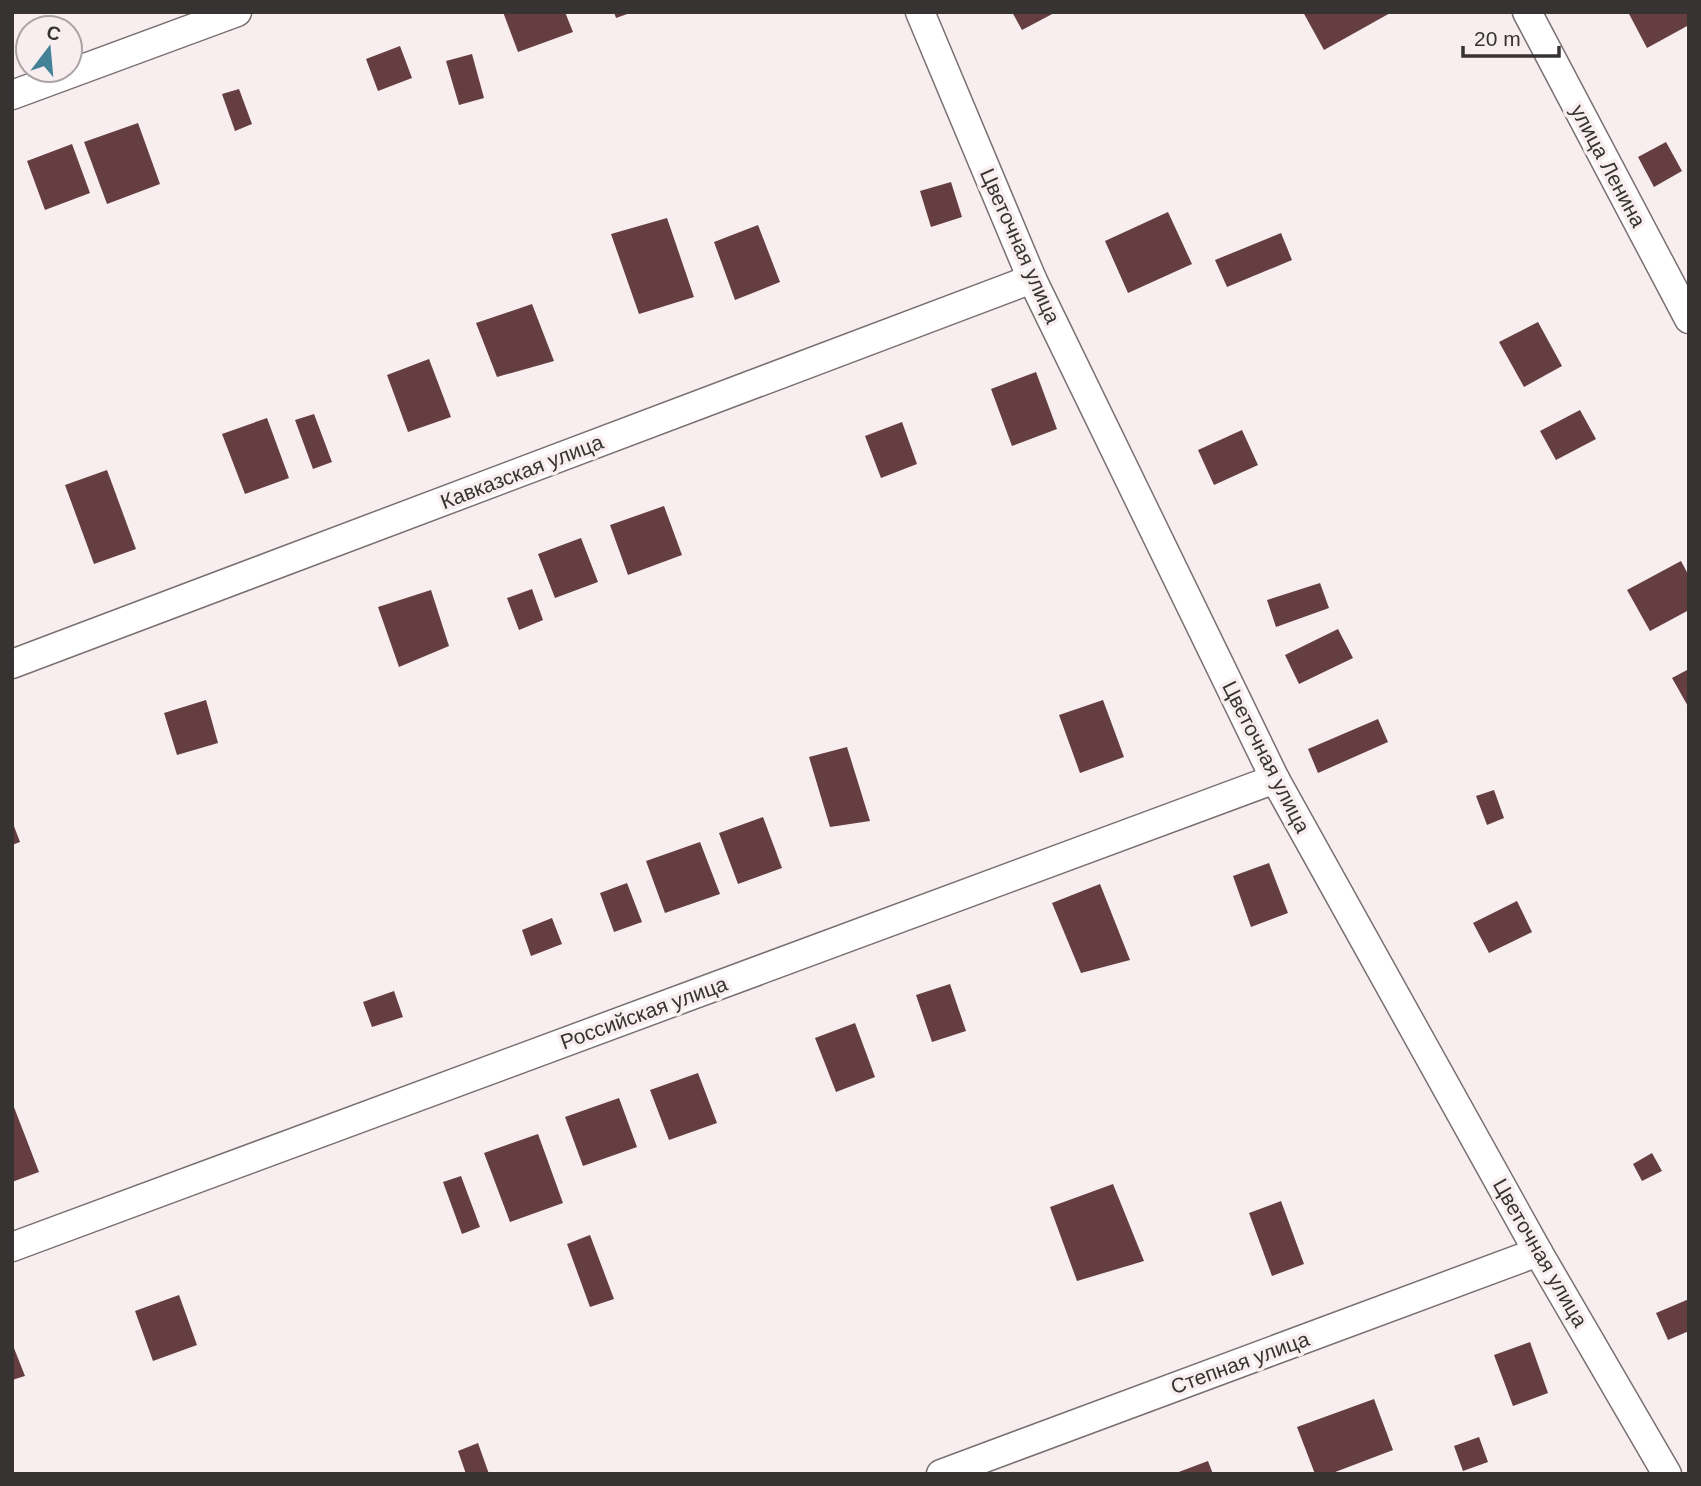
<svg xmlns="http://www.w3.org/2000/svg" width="1701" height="1486" viewBox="0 0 1701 1486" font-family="Helvetica,sans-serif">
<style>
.building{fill:#653e42}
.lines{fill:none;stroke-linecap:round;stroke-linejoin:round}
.minor-casing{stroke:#7a7071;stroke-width:31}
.minor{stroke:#fff;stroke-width:28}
.labels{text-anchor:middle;stroke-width:7;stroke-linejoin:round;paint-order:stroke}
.street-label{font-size:21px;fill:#373333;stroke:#f9eeef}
</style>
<rect width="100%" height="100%" fill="#f9eeef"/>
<!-- building -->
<g class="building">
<polygon points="503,12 565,12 573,32 518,52"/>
<polygon points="614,12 630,12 630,13 616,18"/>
<polygon points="1012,12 1056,12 1022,30"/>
<polygon points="1303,12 1392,12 1324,50"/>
<polygon points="1628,12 1687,12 1689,25 1647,48"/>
<polygon points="400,46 412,78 378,91 366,59"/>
<polygon points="472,54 484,98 459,105 446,61"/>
<polygon points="239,89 252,124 235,131 222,94"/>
<polygon points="138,123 160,184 107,204 84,142"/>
<polygon points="1666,142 1682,171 1654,187 1638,157"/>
<polygon points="72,144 90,193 45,210 27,161"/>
<polygon points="951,182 962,217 931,227 920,191"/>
<polygon points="1168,212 1192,264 1128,293 1105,241"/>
<polygon points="667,218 694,297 639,314 611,234"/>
<polygon points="758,225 780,282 735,300 714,242"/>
<polygon points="1281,233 1292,260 1227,287 1215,260"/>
<polygon points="532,304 554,361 497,377 476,323"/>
<polygon points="1538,322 1562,366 1524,387 1499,342"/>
<polygon points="429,359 451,417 408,432 387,375"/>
<polygon points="1036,372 1057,429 1012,446 991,389"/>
<polygon points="1580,410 1596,439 1556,460 1540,431"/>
<polygon points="314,414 332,462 313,469 295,420"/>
<polygon points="267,418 289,478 245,494 222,434"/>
<polygon points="902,422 917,464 881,478 865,436"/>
<polygon points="1242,430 1258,465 1214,485 1198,450"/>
<polygon points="107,470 136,549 94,564 65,485"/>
<polygon points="664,506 682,555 628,575 610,525"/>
<polygon points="581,538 598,582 555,598 538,554"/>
<polygon points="1681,561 1689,576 1689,610 1650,631 1627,590"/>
<polygon points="1320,583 1329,608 1276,627 1267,600"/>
<polygon points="532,589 543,620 519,630 507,598"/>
<polygon points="431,590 449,646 399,667 378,607"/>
<polygon points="1338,629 1353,658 1299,684 1285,655"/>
<polygon points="1689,669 1689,708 1672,678"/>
<polygon points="206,700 218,743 177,755 164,713"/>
<polygon points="1103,700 1124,757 1080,773 1059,715"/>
<polygon points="1378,719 1388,742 1318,773 1308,749"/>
<polygon points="847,747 870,821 830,827 809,757"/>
<polygon points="1494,790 1504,818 1487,825 1476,796"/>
<polygon points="763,817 782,868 738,884 719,833"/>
<polygon points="12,821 20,842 12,845"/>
<polygon points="700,842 720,894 665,913 646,861"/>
<polygon points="1269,863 1288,913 1251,927 1233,876"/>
<polygon points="627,883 642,922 614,932 600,893"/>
<polygon points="1100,884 1130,960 1081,973 1052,903"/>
<polygon points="1517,901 1532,932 1489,953 1473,923"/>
<polygon points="552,918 562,944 531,956 522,930"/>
<polygon points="950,984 966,1031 932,1042 916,995"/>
<polygon points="394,991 403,1017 372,1027 363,1002"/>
<polygon points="855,1023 875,1077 836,1092 815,1038"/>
<polygon points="698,1073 717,1123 669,1140 650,1090"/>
<polygon points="619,1098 637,1147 583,1166 565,1117"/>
<polygon points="12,1102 39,1172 12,1182"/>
<polygon points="538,1134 563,1203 510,1222 484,1153"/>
<polygon points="1652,1153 1662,1171 1642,1181 1633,1164"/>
<polygon points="461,1176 480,1227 462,1234 443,1182"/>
<polygon points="1113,1184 1144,1261 1077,1281 1050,1207"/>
<polygon points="1281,1201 1304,1264 1272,1276 1249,1213"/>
<polygon points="590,1235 614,1299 590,1307 567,1244"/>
<polygon points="179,1295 197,1345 153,1361 135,1311"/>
<polygon points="1689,1299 1689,1331 1668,1340 1656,1313"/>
<polygon points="1530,1342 1548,1393 1513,1406 1494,1355"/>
<polygon points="12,1343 25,1376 12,1380"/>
<polygon points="1374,1399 1393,1450 1330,1474 1315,1474 1297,1427"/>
<polygon points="1479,1437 1488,1462 1463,1471 1454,1446"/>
<polygon points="478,1443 489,1474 466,1474 458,1451"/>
<polygon points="1208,1461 1213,1474 1176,1474 1176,1473"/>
</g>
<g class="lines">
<!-- minor casing -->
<g class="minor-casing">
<g id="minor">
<polyline points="920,12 1032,279 1275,779 1538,1252 1667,1474"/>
<polyline points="1527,12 1689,319"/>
<polyline points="12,95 237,12"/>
<polyline points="12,664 1032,279"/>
<polyline points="12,1247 1275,779"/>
<polyline points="941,1474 1538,1252"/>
</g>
</g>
<!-- minor -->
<use href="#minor" class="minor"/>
</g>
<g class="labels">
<!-- street labels -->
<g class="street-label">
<text transform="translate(1608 166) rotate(62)" y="7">улица Ленина</text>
<text transform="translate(1020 246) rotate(66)" y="7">Цветочная улица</text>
<text transform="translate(522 472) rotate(-21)" y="7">Кавказская улица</text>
<text transform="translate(1266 757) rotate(63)" y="7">Цветочная улица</text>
<text transform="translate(644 1013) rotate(-20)" y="7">Российская улица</text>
<text transform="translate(1540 1253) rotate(60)" y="7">Цветочная улица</text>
<text transform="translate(1240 1363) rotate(-20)" y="7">Степная улица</text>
</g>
</g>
<!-- border -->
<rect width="1701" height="1486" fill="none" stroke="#373333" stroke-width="28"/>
<!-- north arrow -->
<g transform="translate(49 49) rotate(16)"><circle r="33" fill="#f9eeef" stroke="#aba3a4" stroke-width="2"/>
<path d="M0-5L12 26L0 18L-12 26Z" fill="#438196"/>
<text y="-10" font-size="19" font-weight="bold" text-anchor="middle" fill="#373333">С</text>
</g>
<!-- scale -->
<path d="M1463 46v10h96v-10" fill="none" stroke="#373333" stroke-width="3.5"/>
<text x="1474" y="46" font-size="21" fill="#373333" stroke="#f9eeef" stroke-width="5" paint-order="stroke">20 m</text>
</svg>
